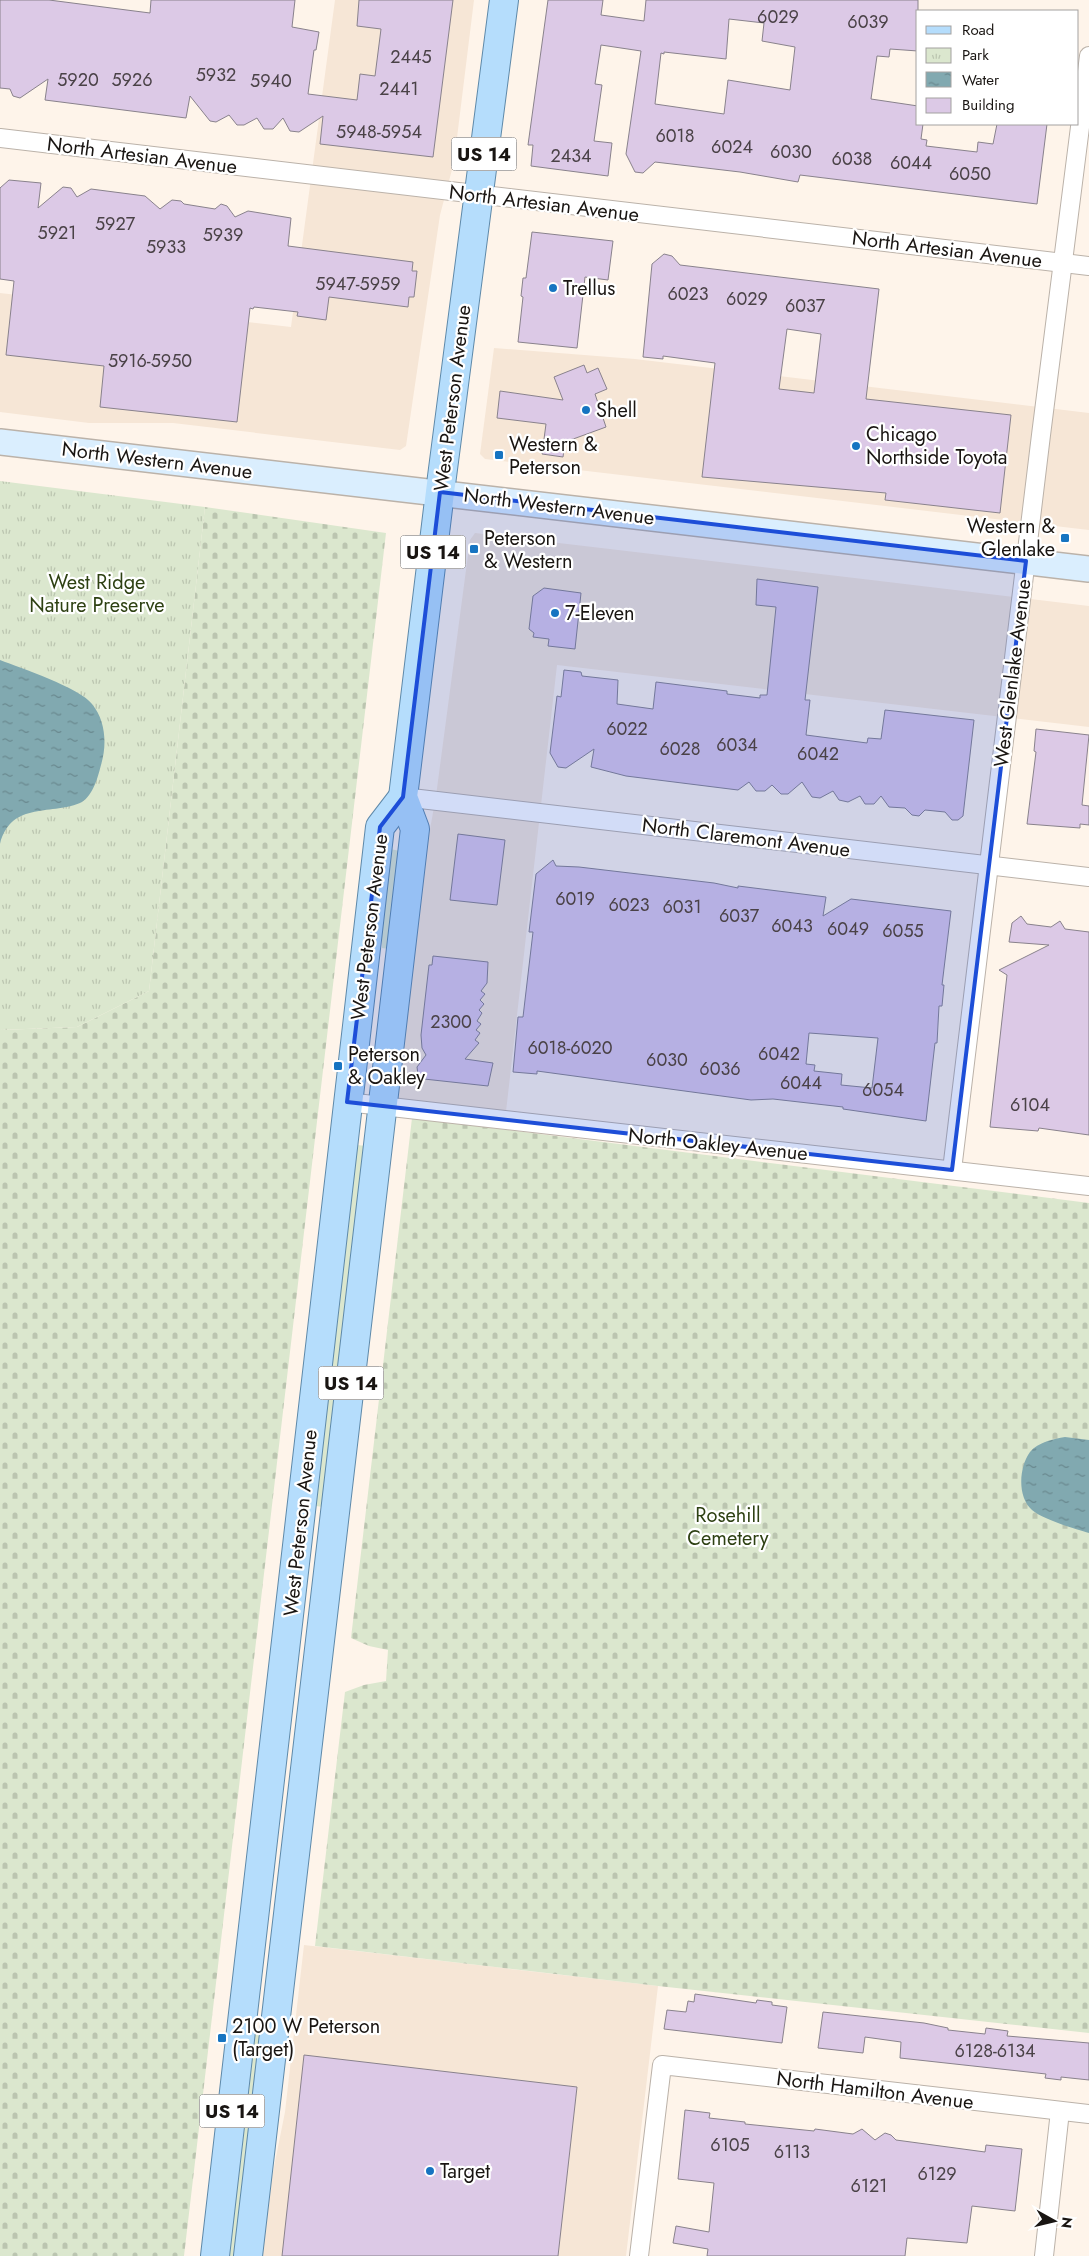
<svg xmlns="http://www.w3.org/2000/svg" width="1089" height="2256" viewBox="0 0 1089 2256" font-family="Jost,sans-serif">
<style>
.built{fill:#f6e6d6}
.green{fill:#dbe7ce}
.cemetery{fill:url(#cemetery-stones)}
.park{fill:url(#park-tufts)}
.water{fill:url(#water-ripples)}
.building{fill:#dcc9e6;stroke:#89828c;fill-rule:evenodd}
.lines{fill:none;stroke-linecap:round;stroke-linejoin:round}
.street-casing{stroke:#bbb2a9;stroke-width:20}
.secondary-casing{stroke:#bbb2a9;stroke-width:28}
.primary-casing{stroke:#5e89a9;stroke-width:30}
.street{stroke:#fff;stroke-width:18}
.secondary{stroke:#daeefe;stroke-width:25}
.primary{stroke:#b5ddfc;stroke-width:28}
.marked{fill:#1d4ed8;fill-opacity:0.2;stroke:#1d4ed8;stroke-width:4;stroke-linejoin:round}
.poi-dot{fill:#1674c1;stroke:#fff;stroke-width:2}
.labels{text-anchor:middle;stroke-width:4.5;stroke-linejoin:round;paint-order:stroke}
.number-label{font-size:18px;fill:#4a4247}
.shield{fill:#fff;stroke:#5e5b59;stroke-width:1}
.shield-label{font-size:19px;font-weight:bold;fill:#191512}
.street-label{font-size:20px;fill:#191512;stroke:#fff}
.poi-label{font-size:20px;fill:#191512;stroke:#fff;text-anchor:start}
.park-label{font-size:20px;fill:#2e4113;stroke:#fff}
</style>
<defs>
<pattern id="cemetery-stones" width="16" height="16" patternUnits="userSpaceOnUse" patternTransform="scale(1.25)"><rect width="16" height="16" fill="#dbe7ce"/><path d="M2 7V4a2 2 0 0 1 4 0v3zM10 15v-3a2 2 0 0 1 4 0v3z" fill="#bbc5b0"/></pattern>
<pattern id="park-tufts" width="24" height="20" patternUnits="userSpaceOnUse" patternTransform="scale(1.25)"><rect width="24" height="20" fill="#dbe7ce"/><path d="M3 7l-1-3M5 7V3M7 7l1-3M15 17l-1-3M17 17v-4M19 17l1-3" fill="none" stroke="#bbc5b0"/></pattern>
<pattern id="water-ripples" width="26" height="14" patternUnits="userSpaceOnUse" patternTransform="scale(1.25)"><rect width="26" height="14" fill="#81a9b0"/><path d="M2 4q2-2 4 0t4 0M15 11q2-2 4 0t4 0" fill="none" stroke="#69888e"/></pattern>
</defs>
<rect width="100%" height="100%" fill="#fef4ea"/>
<!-- built -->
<g class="built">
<polygon points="335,0 474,0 454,162 440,215 406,446 400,450 173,423 89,423 0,412 0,293 291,327"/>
<polygon points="494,348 635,359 1089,413 1089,530 485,459 480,454"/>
<polygon points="475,533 1089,606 1089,727 557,665 504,1129 393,1115 416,907 436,796 470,540"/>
<polygon points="304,1945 658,1986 626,2256 260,2256 264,2217 285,2112"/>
</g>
<!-- green -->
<g class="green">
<polygon points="390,849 400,851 389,949 382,948 382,923"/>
<polygon points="357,1145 366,1146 323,1507 316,1506 317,1484"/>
<polygon points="251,2032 262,2033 236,2256 225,2256"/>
</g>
<!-- cemetery -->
<g class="cemetery">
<polygon points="205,507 386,533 184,2256 0,2256 0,1030 77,1027 149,991"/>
<polygon points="412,1118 1089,1203 1089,2033 658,1986 315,1946 345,1692 364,1685 386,1681 388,1650 369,1646 351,1638"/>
</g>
<!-- park -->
<polygon class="park" points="0,481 205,507 149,991 77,1027 0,1030"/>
<!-- water -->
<g class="water">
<path d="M0 660C21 668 80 688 92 704 106 721 107 745 101 765 98 777 93 795 82 802 54 816 11 800 0 844Z"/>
<path d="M1065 1437 1089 1440V1533C1075 1529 1042 1519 1032 1510 1017 1497 1019 1467 1030 1452 1038 1442 1054 1439 1065 1437Z"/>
</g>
<!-- building -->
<g class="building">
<polygon points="0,0 49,0 150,13 151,0 295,0 292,27 319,32 316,50 314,50 308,94 357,100 360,74 375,76 381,29 357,26 359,0 453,0 433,157 320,144 323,116 299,132 290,131 283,118 273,129 264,129 257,118 244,125 237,125 229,115 216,122 210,121 190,96 186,118 45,100 48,79 20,98 13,96 10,89 0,88"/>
<path d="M548 0H603L601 15 644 21 646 0H918V51L890 49 889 57 877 56 871 99 918 106V124H923L921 139 927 140 926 146 977 152 978 142 993 144 997 124H1047L1037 204 800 175 798 182 740 172 655 162 643 173 635 172 626 154 641 51 601 45 595 84 602 85 594 141 612 143 608 176 531 166 533 145H528ZM729 19 764 23 762 41 795 47 790 90 728 80 724 114 655 104 661 53 664 54V52L726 59Z"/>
<polygon points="9,180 41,183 38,208 63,187 71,188 77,197 91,189 145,196 160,209 172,200 181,201 184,204 215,209 221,204 227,206 235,217 248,211 291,218 288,246 413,262 412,271 417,271 414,297 409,297 408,307 329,297 326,320 297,316 298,312 254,307 253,309 250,308 237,422 100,407 104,366 6,355 14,281 0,279 0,188"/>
<polygon points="532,232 613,241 608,280 585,277 577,348 518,342 523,297 521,296 523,278 526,278"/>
<path d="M664 254 672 256 680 265 879 289 866 399 1011 415 1000 513 885 500 886 493 702 477 715 363 663 356V359L643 357 652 264ZM787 329 821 334 814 393 779 389Z"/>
<polygon points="584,365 587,373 598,368 607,389 595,394 606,427 565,442 563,457 542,454 546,424 497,418 500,391 563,400 554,377"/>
<polygon points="757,579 818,587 805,700 810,700 806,735 867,743 868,738 881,739 885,710 974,720 963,816 958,820 952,820 945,812 925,810 919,816 912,815 905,808 889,807 881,796 874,804 865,804 860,796 848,802 839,800 833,791 820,798 812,797 802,782 788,794 781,794 772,785 765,791 756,791 749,782 738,790 626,776 591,767 594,749 566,768 558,767 550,753 557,696 561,697 564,670 581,672 582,676 618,680 617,704 653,709 656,682 727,691 727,694 760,698 760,695 767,695 776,607 756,605"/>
<polygon points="544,588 581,593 575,649 548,646 549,639 533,637 534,633 529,629 533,596"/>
<polygon points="1036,729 1089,735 1082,805 1089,806 1089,825 1080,824 1080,828 1027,824 1036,752 1034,751"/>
<polygon points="458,834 505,840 497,905 450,900"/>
<path d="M553 860 556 866 579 867 714 883 738 888V886L826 897 823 916 851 899 951 911 942 985H944L942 1006H939L937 1043H935L926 1121 843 1109V1107L773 1099 751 1100 537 1071V1074L513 1072 518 1017H523L533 932H529L536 874ZM809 1033 878 1038 872 1088 841 1085 842 1074 814 1071 815 1065 806 1064Z"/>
<polygon points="1021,916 1027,924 1051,927 1060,921 1065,929 1089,932 1089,1135 1039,1128 1038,1131 990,1127 1007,975 999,970 1049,945 1009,942 1012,923"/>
<polygon points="433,956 488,962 487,983 481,991 485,994 480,1000 484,1004 479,1010 482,1013 477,1021 481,1024 476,1030 480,1033 475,1040 479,1043 465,1059 493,1063 488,1086 424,1079 418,1075 417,1067 426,1055 422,1048 421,1035 429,965 432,965"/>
<polygon points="695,1994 756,2003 757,2000 772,2002 772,2005 787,2007 782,2043 664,2029 667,2010 686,2012 688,2001 694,2002"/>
<polygon points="823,2012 924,2023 948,2028 948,2030 985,2034 986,2028 1008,2031 1007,2036 1089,2043 1089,2080 1061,2077 1061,2080 1045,2078 1046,2074 900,2058 901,2042 865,2037 863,2053 818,2048"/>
<polygon points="304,2055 577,2087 558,2256 282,2256"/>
<polygon points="685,2110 710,2113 709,2118 745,2122 745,2124 814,2131 815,2129 853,2134 862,2129 875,2140 885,2133 891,2135 896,2140 985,2152 986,2145 1022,2149 1015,2211 972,2206 967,2243 907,2238 905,2256 707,2256 708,2249 673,2243 676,2226 709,2232 714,2183 678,2179"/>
</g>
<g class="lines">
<!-- street casing -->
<g class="street-casing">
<g id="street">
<polyline points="0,138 1089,266"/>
<polyline points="403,797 1089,877"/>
<polyline points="347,1102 1089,1186"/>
<polyline points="952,1170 1041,435 1089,56"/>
<polyline points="639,2256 662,2065 1089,2114"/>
<polyline points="1044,2256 1060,2111"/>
</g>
</g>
<!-- secondary casing -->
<g class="secondary-casing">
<polyline id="secondary" points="0,442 1089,569"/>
</g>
<!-- primary casing -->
<g class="primary-casing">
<g id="primary">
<polyline points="215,2256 380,827 403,797"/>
<polyline points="248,2256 415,829 403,797 440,492 504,0"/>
</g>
</g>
<!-- street -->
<use href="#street" class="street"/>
<!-- secondary -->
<use href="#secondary" class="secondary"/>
<!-- primary -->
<use href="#primary" class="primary"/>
</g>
<!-- marked area -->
<path class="marked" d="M440 492 1026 561 952 1170 347 1102 380 827 403 797Z"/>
<!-- markers -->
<g class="poi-dot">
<circle cx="553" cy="288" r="5"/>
<circle cx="586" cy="410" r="5"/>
<circle cx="856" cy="446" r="5"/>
<rect x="494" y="450" width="10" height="10" rx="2.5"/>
<rect x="1060" y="533" width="10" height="10" rx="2.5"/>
<rect x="469" y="544" width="10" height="10" rx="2.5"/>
<circle cx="555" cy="613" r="5"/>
<rect x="333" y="1061" width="10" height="10" rx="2.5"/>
<rect x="217" y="2033" width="10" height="10" rx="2.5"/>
<circle cx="430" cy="2171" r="5"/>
</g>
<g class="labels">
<!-- number labels -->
<g class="number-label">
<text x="778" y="23">6029</text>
<text x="868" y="28">6039</text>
<text x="411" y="63">2445</text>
<text x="216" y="81">5932</text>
<text x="78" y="86">5920</text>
<text x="132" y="86">5926</text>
<text x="271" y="87">5940</text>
<text x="399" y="95">2441</text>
<text x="379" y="138">5948-5954</text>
<text x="675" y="142">6018</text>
<text x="732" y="153">6024</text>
<text x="791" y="158">6030</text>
<text x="571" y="162">2434</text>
<text x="852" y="165">6038</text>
<text x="911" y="169">6044</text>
<text x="970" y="180">6050</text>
<text x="115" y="230">5927</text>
<text x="57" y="239">5921</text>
<text x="223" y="241">5939</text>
<text x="166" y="253">5933</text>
<text x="358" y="290">5947-5959</text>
<text x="688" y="300">6023</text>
<text x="747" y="305">6029</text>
<text x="805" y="312">6037</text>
<text x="150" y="367">5916-5950</text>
<text x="627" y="735">6022</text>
<text x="737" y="751">6034</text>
<text x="680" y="755">6028</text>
<text x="818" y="760">6042</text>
<text x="575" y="905">6019</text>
<text x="629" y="911">6023</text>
<text x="682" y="913">6031</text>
<text x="739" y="922">6037</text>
<text x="792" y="932">6043</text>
<text x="848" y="935">6049</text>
<text x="903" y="937">6055</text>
<text x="451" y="1028">2300</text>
<text x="570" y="1054">6018-6020</text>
<text x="779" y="1060">6042</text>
<text x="667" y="1066">6030</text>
<text x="720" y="1075">6036</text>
<text x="801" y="1089">6044</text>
<text x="883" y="1096">6054</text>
<text x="1030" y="1111">6104</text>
<text x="995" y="2057">6128-6134</text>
<text x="730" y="2151">6105</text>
<text x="792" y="2158">6113</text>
<text x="937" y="2180">6129</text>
<text x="869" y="2192">6121</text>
</g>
<!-- shield labels -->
<g class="shield">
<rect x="451.5" y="137.5" width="65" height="33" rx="4"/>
<rect x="400.5" y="535.5" width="65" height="33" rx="4"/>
<rect x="318.5" y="1366.5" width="65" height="33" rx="4"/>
<rect x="199.5" y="2094.5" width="65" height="33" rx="4"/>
</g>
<g class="shield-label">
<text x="484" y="161">US 14</text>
<text x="433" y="559">US 14</text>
<text x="351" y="1390">US 14</text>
<text x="232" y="2118">US 14</text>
</g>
<!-- street labels -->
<g class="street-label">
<text transform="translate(142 155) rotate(7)" y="7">North Artesian Avenue</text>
<text transform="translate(544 203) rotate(7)" y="7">North Artesian Avenue</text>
<text transform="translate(947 249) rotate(7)" y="7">North Artesian Avenue</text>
<text transform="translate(452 398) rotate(-83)" y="7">West Peterson Avenue</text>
<text transform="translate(157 460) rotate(7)" y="7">North Western Avenue</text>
<text transform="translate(559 506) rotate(7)" y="7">North Western Avenue</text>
<text transform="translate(1012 673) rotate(-83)" y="7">West Glenlake Avenue</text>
<text transform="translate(746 837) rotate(7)" y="7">North Claremont Avenue</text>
<text transform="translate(369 927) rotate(-83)" y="7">West Peterson Avenue</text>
<text transform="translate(718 1144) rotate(6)" y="7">North Oakley Avenue</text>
<text transform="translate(300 1523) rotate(-84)" y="7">West Peterson Avenue</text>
<text transform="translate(875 2090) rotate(7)" y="7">North Hamilton Avenue</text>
</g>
<!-- poi labels -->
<g class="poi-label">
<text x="563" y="295">Trellus</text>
<text x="596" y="417">Shell</text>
<text x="866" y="441">Chicago<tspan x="866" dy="23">Northside Toyota</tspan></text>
<text x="509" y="451">Western &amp;<tspan x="509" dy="23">Peterson</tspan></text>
<text x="1055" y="533" text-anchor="end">Western &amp;<tspan x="1055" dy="23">Glenlake</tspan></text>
<text x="484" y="545">Peterson<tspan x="484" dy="23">&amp; Western</tspan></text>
<text x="565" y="620">7-Eleven</text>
<text x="348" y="1061">Peterson<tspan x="348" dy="23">&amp; Oakley</tspan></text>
<text x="232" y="2033">2100 W Peterson<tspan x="232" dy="23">(Target)</tspan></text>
<text x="440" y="2178">Target</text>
</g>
<!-- park labels -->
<g class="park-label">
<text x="97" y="589">West Ridge<tspan x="97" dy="23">Nature Preserve</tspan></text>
<text x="728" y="1522">Rosehill<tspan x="728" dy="23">Cemetery</tspan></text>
</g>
</g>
<!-- legend -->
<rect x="916" y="10" width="162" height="115" fill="#ffffff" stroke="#a3a1a0"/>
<rect x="926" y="26" width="25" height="8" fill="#b5ddfc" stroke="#a3a1a0"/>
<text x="962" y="35" font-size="15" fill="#191512">Road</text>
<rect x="926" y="48" width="25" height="15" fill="url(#park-tufts)" stroke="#a3a1a0"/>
<text x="962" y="60" font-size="15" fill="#191512">Park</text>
<rect x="926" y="72" width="25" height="15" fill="url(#water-ripples)" stroke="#a3a1a0"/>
<text x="962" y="85" font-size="15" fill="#191512">Water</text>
<rect x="926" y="98" width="25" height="15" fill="#dcc9e6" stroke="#a3a1a0"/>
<text x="962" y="110" font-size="15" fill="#191512">Building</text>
<!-- north arrow -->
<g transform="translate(1054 2221) rotate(98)" stroke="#ffffff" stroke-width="4" paint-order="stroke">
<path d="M0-4L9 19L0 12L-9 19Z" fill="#191512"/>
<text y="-8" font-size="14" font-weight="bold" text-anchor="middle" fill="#191512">N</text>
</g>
</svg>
